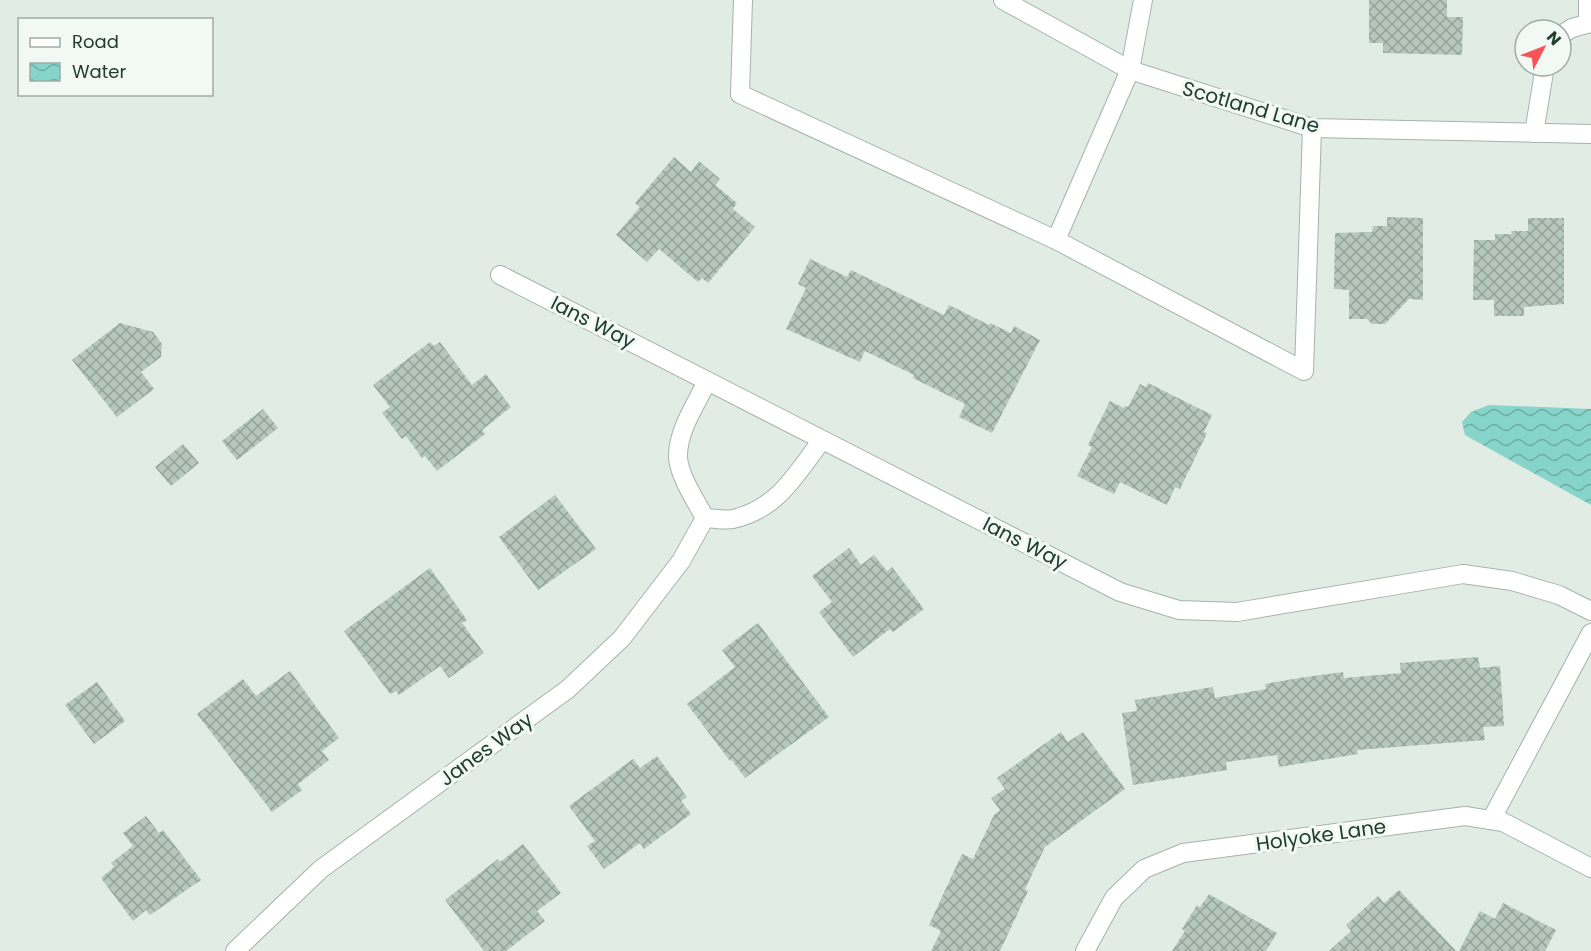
<svg xmlns="http://www.w3.org/2000/svg" width="1591" height="951" viewBox="0 0 1591 951" font-family="Poppins,sans-serif">
<style>
.water{fill:url(#water-waves)}
.building{fill:url(#building-cross-hatch)}
.lines{fill:none;stroke-linecap:round;stroke-linejoin:round}
.minor-casing{stroke:#a4b4aa;stroke-width:20}
.minor{stroke:#fff;stroke-width:18}
.labels{text-anchor:middle;stroke-width:6;stroke-linejoin:round;paint-order:stroke}
.street-label{font-size:20px;fill:#213d2e;stroke:#f2f8f3}
</style>
<defs>
<pattern id="water-waves" width="16" height="10" patternUnits="userSpaceOnUse" patternTransform="scale(1.5)"><rect width="16" height="10" fill="#86d4ca"/><path d="M0 5q4-4 8 0t8 0" fill="none" stroke="#6dada4"/></pattern>
<pattern id="building-cross-hatch" width="8" height="8" patternUnits="userSpaceOnUse" patternTransform="scale(1.5)"><rect width="8" height="8" fill="#b6c7bc"/><path d="M0 0l8 8M0 8l8-8" fill="none" stroke="#94a399"/></pattern>
</defs>
<rect width="100%" height="100%" fill="#e1ece4"/>
<!-- water -->
<polygon class="water" points="1489,405 1591,409 1591,505 1465,435 1462,422 1471,412"/>
<!-- building -->
<g class="building">
<polygon points="1369,0 1447,0 1447,17 1463,17 1462,55 1383,53 1383,43 1369,43"/>
<polygon points="674,157 691,172 699,161 720,179 715,185 737,203 733,209 755,227 708,283 702,278 698,282 659,249 647,262 616,235 640,207 635,203"/>
<polygon points="1387,217 1423,218 1423,300 1409,299 1385,324 1372,324 1367,319 1349,319 1349,290 1334,289 1335,233 1372,232 1373,226 1387,226"/>
<polygon points="1528,218 1564,218 1564,304 1524,307 1524,316 1494,316 1494,300 1473,300 1474,240 1495,240 1495,234 1512,234 1511,231 1528,231"/>
<polygon points="810,259 847,277 851,270 944,315 949,305 989,325 990,323 1011,333 1014,326 1040,340 992,433 959,417 965,404 913,378 914,375 865,351 860,362 786,329 806,288 798,284"/>
<polygon points="120,323 153,332 162,344 161,357 141,372 154,389 117,417 72,360"/>
<polygon points="430,342 434,346 440,342 472,385 486,374 511,407 482,430 485,434 437,471 425,456 422,458 406,436 402,439 382,413 390,407 373,385"/>
<polygon points="1148,383 1212,415 1204,432 1207,433 1180,489 1175,487 1167,505 1120,482 1114,494 1077,476 1092,447 1088,445 1110,401 1124,408 1125,406 1128,407 1140,384 1146,387"/>
<polygon points="263,409 278,428 237,460 222,441"/>
<polygon points="183,444 199,463 171,486 155,467"/>
<polygon points="555,495 596,549 538,590 499,537"/>
<polygon points="849,548 861,565 874,555 887,571 892,567 924,609 893,632 890,629 853,657 819,612 832,602 812,576"/>
<polygon points="430,568 467,620 462,623 484,653 449,678 440,666 399,695 396,691 390,694 344,631"/>
<polygon points="758,623 829,717 745,778 732,760 730,761 687,704 735,667 722,650"/>
<polygon points="1478,657 1480,668 1500,666 1504,726 1483,727 1485,740 1357,750 1358,754 1279,767 1277,755 1226,762 1227,770 1133,785 1122,713 1137,711 1135,700 1213,687 1215,698 1266,689 1265,684 1299,678 1343,672 1344,678 1401,673 1400,663"/>
<polygon points="290,671 339,738 322,751 329,760 298,784 302,790 272,812 197,714 243,679 256,696"/>
<polygon points="97,682 125,721 94,744 65,705"/>
<polygon points="1061,732 1068,742 1083,732 1125,789 1045,847 1025,889 1028,891 1000,951 931,951 941,931 929,925 962,854 973,859 994,815 1000,810 991,798 1005,789 997,778"/>
<polygon points="657,756 687,797 681,801 691,814 644,849 640,843 604,869 587,846 595,841 569,806 633,759 640,768"/>
<polygon points="146,816 159,833 163,830 201,880 150,915 146,910 133,921 101,878 114,867 111,863 133,846 123,833"/>
<polygon points="523,844 561,893 537,911 545,921 506,951 484,951 445,900 498,859 500,862"/>
<polygon points="1399,890 1456,951 1329,951 1351,931 1346,925 1378,896 1384,903"/>
<polygon points="1209,894 1277,933 1266,951 1172,951 1185,931 1182,929 1197,905 1200,907"/>
<polygon points="1503,903 1556,930 1545,951 1459,951 1480,911 1495,919"/>
</g>
<g class="lines">
<!-- minor casing -->
<g class="minor-casing">
<g id="minor">
<polyline points="743,0 740,94 1056,240 1304,371 1312,128"/>
<polyline points="1003,0 1130,70 1312,128 1591,134"/>
<polyline points="1588,23 1588,0"/>
<polyline points="1561,35 1572,28 1591,23"/>
<polyline points="1534,133 1545,66"/>
<polyline points="1056,240 1130,70 1143,0"/>
<polyline points="500,275 1120,592 1179,610 1237,612 1463,574 1512,581 1559,595 1591,611"/>
<path d="M707 381C697 403 679 428 678 454 677 473 696 501 705 518 713 518 724 521 733 519 778 509 796 474 822 440"/>
<polyline points="1491,820 1591,633"/>
<polyline points="235,951 321,869 568,689 622,638 681,561 705,518"/>
<polyline points="1085,951 1114,898 1144,869 1183,853 1465,816 1503,822 1591,868"/>
</g>
</g>
<!-- minor -->
<use href="#minor" class="minor"/>
</g>
<g class="labels">
<!-- street labels -->
<g class="street-label">
<text transform="translate(1251 107) rotate(16)" y="7">Scotland Lane</text>
<text transform="translate(593 322) rotate(27)" y="7">Ians Way</text>
<text transform="translate(1025 543) rotate(27)" y="7">Ians Way</text>
<text transform="translate(486 749) rotate(-36)" y="7">Janes Way</text>
<text transform="translate(1321 835) rotate(-8)" y="7">Holyoke Lane</text>
</g>
</g>
<!-- legend -->
<rect x="18" y="18" width="195" height="78" fill="#f2f8f3" stroke="#9eada4" stroke-width="1.5"/>
<rect x="30" y="38" width="30" height="9" fill="#ffffff" stroke="#9eada4" stroke-width="1.5"/>
<text x="72" y="48" font-size="18" fill="#213d2e">Road</text>
<rect x="30" y="63" width="30" height="18" fill="url(#water-waves)" stroke="#9eada4" stroke-width="1.5"/>
<text x="72" y="78" font-size="18" fill="#213d2e">Water</text>
<!-- north arrow -->
<g transform="translate(1543 48) rotate(48)"><circle r="28" fill="#f2f8f3" stroke="#9eada4" stroke-width="1.5"/>
<path d="M0-4.5L10 22L0 15L-10 22Z" fill="#f75458"/>
<text y="-9" font-size="16" font-weight="bold" text-anchor="middle" fill="#213d2e">N</text>
</g>
</svg>
